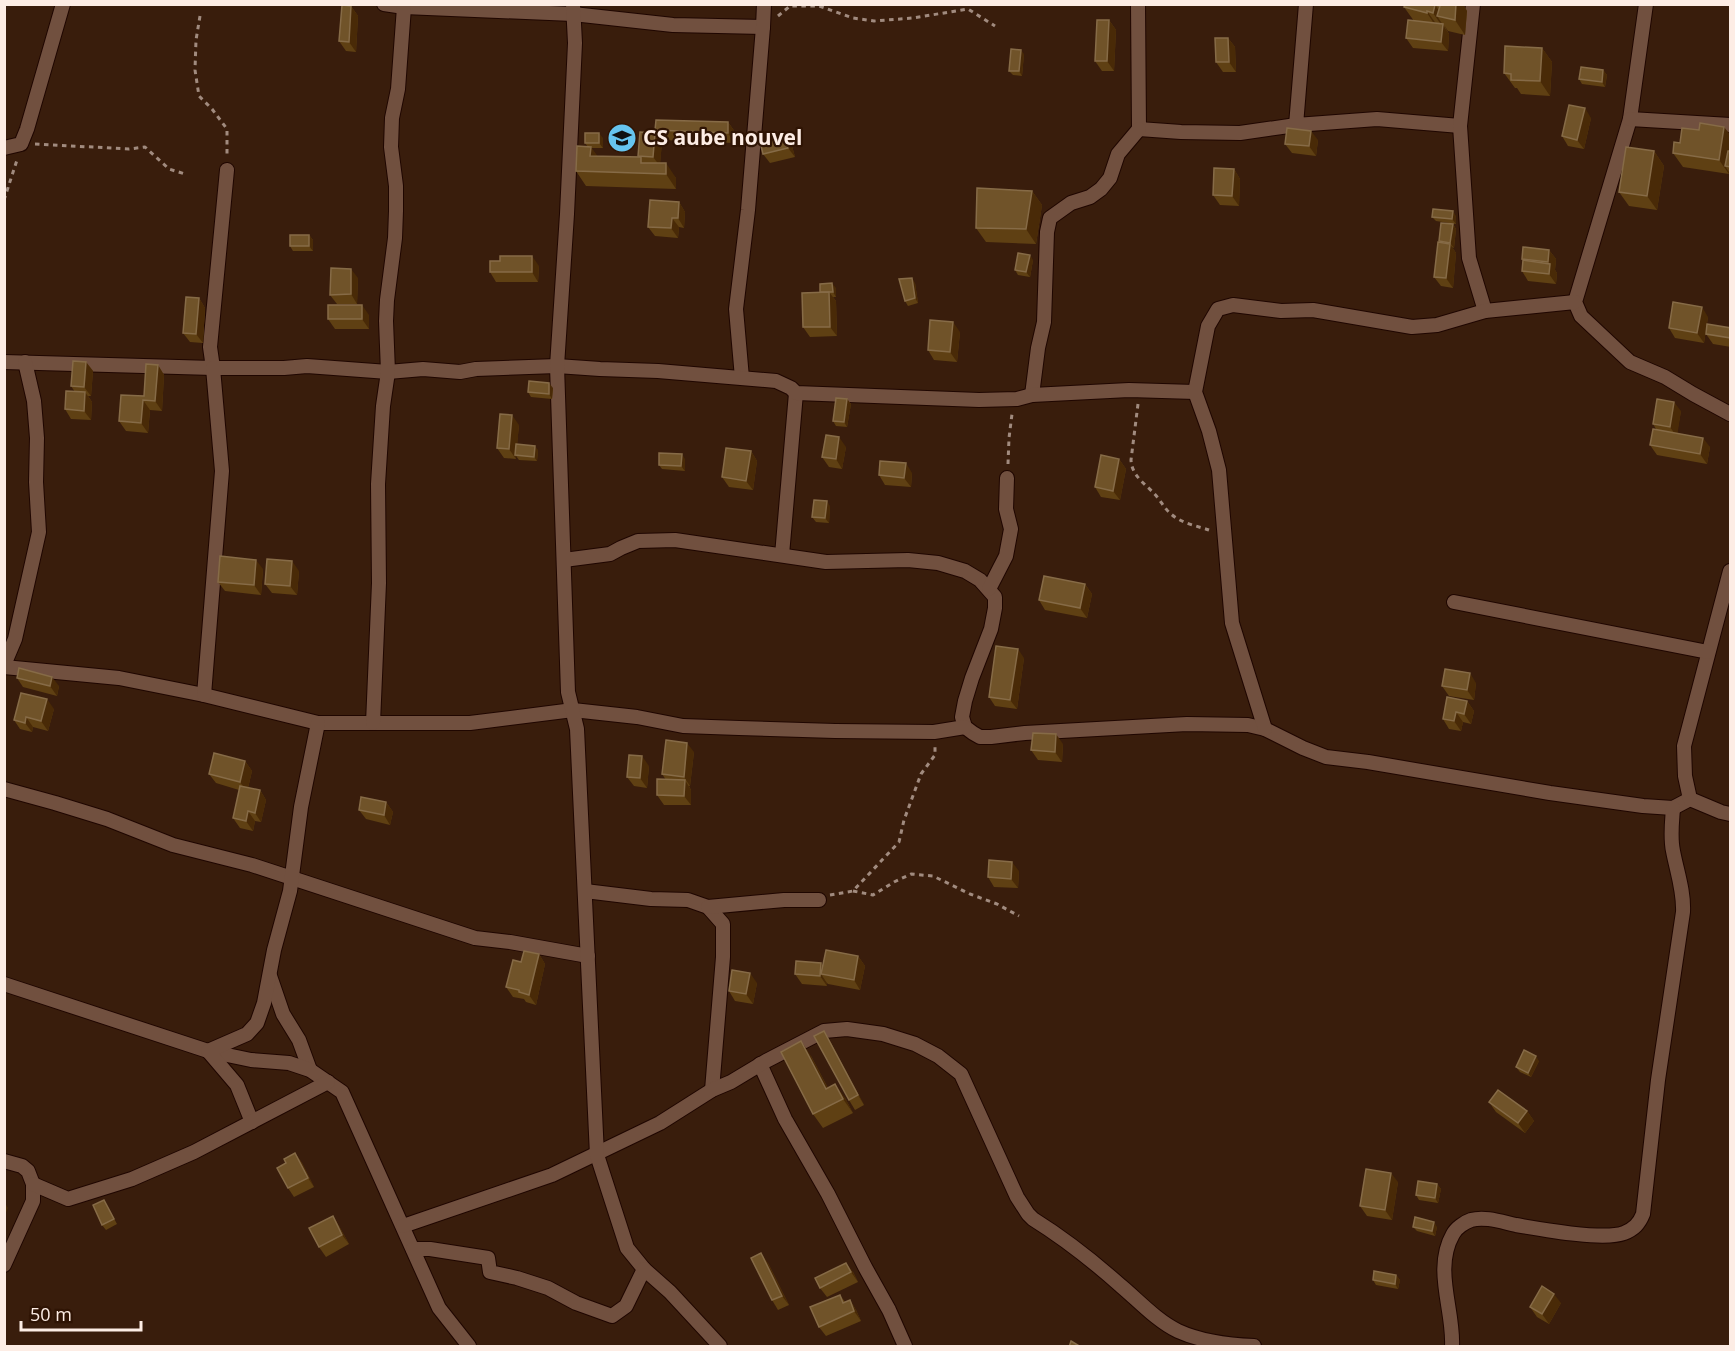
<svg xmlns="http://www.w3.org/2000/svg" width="1735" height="1351" viewBox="0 0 1735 1351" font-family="'Open Sans',sans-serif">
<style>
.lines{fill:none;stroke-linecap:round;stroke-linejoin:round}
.street-casing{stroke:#1f0600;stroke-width:16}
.path{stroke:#a18b7f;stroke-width:3;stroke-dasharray:4.5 4.5;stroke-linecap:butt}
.street{stroke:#71503f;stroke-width:14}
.wall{fill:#5f4013}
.shaded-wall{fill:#492a07}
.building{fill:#705329;stroke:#866b47;stroke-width:1.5}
.labels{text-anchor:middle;stroke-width:4.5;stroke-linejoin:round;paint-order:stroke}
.poi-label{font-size:21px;font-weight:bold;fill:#fdede5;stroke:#2f1404;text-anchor:start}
</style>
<rect width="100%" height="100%" fill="#391d0c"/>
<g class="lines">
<!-- street casing -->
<g class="street-casing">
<g id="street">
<polyline points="384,4 404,7 573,14 673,25 763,27"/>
<polyline points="1138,4 1139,129 1181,132 1240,133 1296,125"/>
<polyline points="1306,4 1296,125 1377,119 1460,126"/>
<polyline points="1473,4 1460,126 1469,258 1485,311"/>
<polyline points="1646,4 1630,119 1575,302 1581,316 1630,362 1665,377 1693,394 1730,414"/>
<polyline points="1630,119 1730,125"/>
<polyline points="4,148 21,144 27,129 63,4"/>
<polyline points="4,362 213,368 210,347 227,170"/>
<polyline points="742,378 736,309 748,210 763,27 764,4"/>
<polyline points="1032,395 1038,348 1044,322 1047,232 1050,218 1071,203 1090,197 1101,189 1110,178 1118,154 1139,129"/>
<polyline points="782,555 796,393"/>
<polyline points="564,560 610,554 621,548 638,541 675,540 826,562 908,560 938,563 965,571 980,580 995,597 995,608 991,629 972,678 965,701 962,717 965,727 973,733 980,737 991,737 1025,733 1187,724 1248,725 1265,729 1303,748 1326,757 1368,762 1550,793 1643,806 1673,808 1690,799"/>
<polyline points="1730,571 1684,746 1685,776 1690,799 1721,812 1730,814"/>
<polyline points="989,589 1006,556 1011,529 1006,509 1007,478"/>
<polyline points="1454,602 1708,652"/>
<polyline points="4,665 15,639 39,532 36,482 37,438 34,401 25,362"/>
<polyline points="4,667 119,678 204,695 318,723 470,723 573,710 637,717 683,726 739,728 835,731 934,732 965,727"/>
<polyline points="204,695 222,471 213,368 284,368 307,366 388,372 423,369 460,372 476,369 557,366 600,369 658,371 776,381 791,388 796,393 979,400 1017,399 1032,395 1129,390 1195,392"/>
<polyline points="373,723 379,583 378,484 383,406 388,372 386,321 387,300 395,238 396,211 396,186 391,147 392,118 398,89 404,7"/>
<polyline points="1265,729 1232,623 1219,470 1209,431 1195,392 1208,326 1218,309 1233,305 1281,311 1313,310 1412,327 1437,325 1485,311 1575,302"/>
<polyline points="4,789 55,803 107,819 173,845 252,865 475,938 510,942 588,956"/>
<polyline points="585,891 651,899 688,900 708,907 723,924 723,957 712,1090"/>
<polyline points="708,907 784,900 819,900"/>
<polyline points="270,976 283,1014 299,1040 310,1070"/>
<polyline points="4,984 208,1051 251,1060 289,1063 310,1070 342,1092 439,1308 469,1346"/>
<polyline points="760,1064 785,1119 828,1194 865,1267 889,1310 905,1346"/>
<polyline points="252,1122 237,1085 208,1051 247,1034 257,1023 264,1003 274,950 290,891 301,807 318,723"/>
<polyline points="4,1161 22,1166 28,1171 33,1184 33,1201 4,1265"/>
<polyline points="33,1184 68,1199 132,1179 194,1152 328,1082"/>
<path d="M403 1226 552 1175 660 1123 712 1090 731 1082 766 1061 824 1031 847 1029 883 1034 915 1044 938 1056 961 1074 1017 1197 1028 1214 1033 1219C1065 1239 1093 1261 1121 1286 1139 1301 1157 1321 1178 1331 1202 1342 1229 1345 1254 1346"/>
<polyline points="413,1249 430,1249 488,1258 490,1272 517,1278 548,1288 576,1303 612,1316 626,1306 644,1269 627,1248 597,1155 577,729 568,692 557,366 567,214 575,43 573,4"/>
<polyline points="644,1269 670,1292 720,1346"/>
<path d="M1452 1346C1454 1310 1433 1269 1453 1234 1456 1228 1465 1222 1471 1220 1485 1216 1502 1222 1516 1225 1540 1229 1603 1241 1624 1233 1634 1229 1639 1224 1643 1214L1658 1080 1683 912C1684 891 1677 872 1673 851 1670 837 1672 823 1673 808"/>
</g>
</g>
<!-- path -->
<g class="path">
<polyline points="200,16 196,40 195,70 199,96 212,109 227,129 227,156"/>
<polyline points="778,16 790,6 819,6 853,18 874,21 913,18 968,9 995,26"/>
<polyline points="35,144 129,149 145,147 169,169 185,174"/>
<polyline points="4,200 17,160"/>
<path d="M1138 404 1131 460C1132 478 1148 485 1158 498 1162 503 1165 509 1170 513 1180 523 1197 526 1209 530"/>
<polyline points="1008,464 1009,438 1012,414"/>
<polyline points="853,891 873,895 894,882 911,874 933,876 970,894 997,904 1019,916"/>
<polyline points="830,895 853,891 899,842 904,820 921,774 935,755 935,746"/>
</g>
<!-- street -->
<use href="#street" class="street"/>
</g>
<!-- wall -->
<g class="wall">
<polygon points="1405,4 1463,4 1467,11 1465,35 1448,31 1444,25 1449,34 1448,51 1413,48 1406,38 1414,21 1404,7"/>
<polygon points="351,6 358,16 356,52 346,51 339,41"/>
<polygon points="1109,20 1116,30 1114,71 1102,71 1095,61"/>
<polygon points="1228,38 1235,47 1236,72 1223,72 1216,62"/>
<polygon points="1542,48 1552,62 1550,96 1521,94 1517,88 1515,88 1504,73"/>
<polygon points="1024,54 1022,76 1013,75 1009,71"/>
<polygon points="1603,70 1607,75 1605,87 1582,84 1579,79"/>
<polygon points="1591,118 1584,149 1568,146 1562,136"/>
<polygon points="728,122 735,132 734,143 662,140 655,130"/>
<polygon points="1724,127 1731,136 1731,174 1729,172 1729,174 1683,167 1673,153 1680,143 1699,130"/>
<polygon points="603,138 603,148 591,148 597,156 639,157 638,156 662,142 660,163 676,178 676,189 586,186 576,171 588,147 585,143"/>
<polygon points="1318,140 1316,156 1292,153 1285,144"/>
<polygon points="792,146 795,157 770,163 763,154"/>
<polygon points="1654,151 1664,166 1657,210 1629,206 1619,192"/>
<polygon points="1234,169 1240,179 1239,206 1220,205 1213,195"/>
<polygon points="1032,191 1042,205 1036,244 986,242 976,228"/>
<polygon points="679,202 685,212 684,228 679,227 678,238 655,236 648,227"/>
<polygon points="1456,216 1456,224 1436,221 1432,217"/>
<polygon points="1453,224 1456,229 1454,248 1452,247 1456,253 1453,288 1441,286 1434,277 1439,242"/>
<polygon points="309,235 313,240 313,251 293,251 290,246"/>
<polygon points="1549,250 1556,259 1555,270 1557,273 1556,284 1528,281 1522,271 1523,261 1522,259"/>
<polygon points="1033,260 1030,277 1018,275 1015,270"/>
<polygon points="539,266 538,282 496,282 490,272"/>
<polygon points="358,278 357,304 337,304 330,295"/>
<polygon points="915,283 918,303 908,306 905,301"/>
<polygon points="836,288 836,297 833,297 836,301 837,336 810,337 803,327 820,292"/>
<polygon points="199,298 205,308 203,343 190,342 183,333"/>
<polygon points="369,315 369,329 335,329 328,319"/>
<polygon points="1708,317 1704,343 1675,338 1669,328"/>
<polygon points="1731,328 1731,347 1713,344 1706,334"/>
<polygon points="960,332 957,362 934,360 928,350"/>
<polygon points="86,362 93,371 91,396 88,396 92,402 91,420 71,419 65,409 75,392 71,386"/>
<polygon points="158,365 164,375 162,411 150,410 148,433 126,431 119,421 144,396"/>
<polygon points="553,388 552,399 531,397 528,392"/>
<polygon points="847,399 851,404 847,427 836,426 833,421"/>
<polygon points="1681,411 1677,433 1710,447 1707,464 1657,455 1650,445 1656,429 1653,424"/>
<polygon points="519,425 517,444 538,450 537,461 519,460 516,456 516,459 504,458 497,448"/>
<polygon points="846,447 842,469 829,467 822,457"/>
<polygon points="751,451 757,461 753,490 729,487 722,477"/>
<polygon points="685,459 685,471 662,469 659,465"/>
<polygon points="1119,459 1126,469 1120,500 1101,497 1095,487"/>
<polygon points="912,473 911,487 885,485 879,475"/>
<polygon points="830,506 829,523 816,522 812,517"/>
<polygon points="263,569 261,595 225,591 218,582"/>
<polygon points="299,571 297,595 272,593 265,584"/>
<polygon points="1085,584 1092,594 1087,618 1045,610 1039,600"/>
<polygon points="1024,658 1017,709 995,706 989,697"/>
<polygon points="17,678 59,686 57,696 23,687"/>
<polygon points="1476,683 1474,700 1449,696 1442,686"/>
<polygon points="1467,701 1474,711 1471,724 1463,722 1461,731 1449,729 1443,719"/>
<polygon points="54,709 48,731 33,727 32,732 20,729 14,720"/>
<polygon points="1063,744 1062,762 1038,760 1031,750"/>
<polygon points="694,752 690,786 689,786 691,790 691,805 664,805 657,795 666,780 662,774"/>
<polygon points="245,761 252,771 248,788 260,790 266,800 261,822 255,821 253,831 240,828 233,818 239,790 216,783 209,774"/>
<polygon points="649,766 647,788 634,786 627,777"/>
<polygon points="386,802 393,812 390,825 366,819 359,810"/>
<polygon points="1019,871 1018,888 994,887 988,877"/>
<polygon points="539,954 545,964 536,1005 526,1002 524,999 513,997 506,987 521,962"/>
<polygon points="858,956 865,966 860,990 828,984 827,983 827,986 802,984 795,974"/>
<polygon points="757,983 753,1004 735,1001 729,991"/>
<polygon points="830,1041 864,1105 855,1110 849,1100"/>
<polygon points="811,1056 828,1088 845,1098 853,1113 823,1128 813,1114"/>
<polygon points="1539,1061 1531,1077 1520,1072 1516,1067"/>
<polygon points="1489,1102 1527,1111 1534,1121 1525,1133 1496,1112"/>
<polygon points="295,1153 302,1163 314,1187 294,1197 288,1188 286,1163"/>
<polygon points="1398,1182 1392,1220 1367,1216 1360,1206"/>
<polygon points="1437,1184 1441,1189 1438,1203 1419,1200 1416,1195"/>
<polygon points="104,1200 117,1224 106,1230 102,1225"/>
<polygon points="333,1216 339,1226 349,1244 326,1257 319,1247"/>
<polygon points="1413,1227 1437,1227 1435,1236 1417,1231"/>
<polygon points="768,1263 789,1305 778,1310 772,1300"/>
<polygon points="853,1272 858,1282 827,1297 820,1288 815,1278"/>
<polygon points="1396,1275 1400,1280 1398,1289 1376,1285 1373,1280"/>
<polygon points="840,1295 845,1302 850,1300 856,1310 861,1321 826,1336 819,1327"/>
<polygon points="1561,1303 1549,1324 1537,1317 1530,1307"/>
</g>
<!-- shaded-wall -->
<g class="shaded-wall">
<polygon points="1456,4 1463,4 1467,11 1465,35 1455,20"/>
<polygon points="1435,5 1444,18 1437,16 1449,34 1448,51 1441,42 1442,26 1433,13"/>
<polygon points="351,6 358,16 356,52 349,42"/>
<polygon points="1427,11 1437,25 1437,28 1427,13"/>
<polygon points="1109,20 1116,30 1114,71 1107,61"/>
<polygon points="1228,38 1235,47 1236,72 1229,62"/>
<polygon points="1542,48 1552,62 1550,96 1540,81"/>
<polygon points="1021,50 1024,54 1022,76 1019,71"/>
<polygon points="1603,70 1607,75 1605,87 1602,82"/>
<polygon points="1585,108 1591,118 1584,149 1577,140"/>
<polygon points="728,122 735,132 734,143 728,133"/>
<polygon points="1724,127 1731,136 1731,165 1725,166 1729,172 1729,174 1719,160"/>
<polygon points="1311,131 1318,140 1316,156 1309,146"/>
<polygon points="599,133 603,138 603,148 599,143"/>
<polygon points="655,133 662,142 660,166 653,157"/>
<polygon points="785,136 792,146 795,157 788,148"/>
<polygon points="591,147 601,161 590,156"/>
<polygon points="1654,151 1664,166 1657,210 1647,196"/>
<polygon points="666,163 676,178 676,189 666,174"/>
<polygon points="1234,169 1240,179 1239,206 1232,196"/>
<polygon points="1032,191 1042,205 1036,244 1026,229"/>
<polygon points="679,202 685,212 684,228 678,218"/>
<polygon points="1453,211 1456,216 1456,224 1452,219"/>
<polygon points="672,218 679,227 678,238 671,228"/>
<polygon points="1453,224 1456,229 1454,248 1450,243"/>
<polygon points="309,235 313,240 313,251 309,246"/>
<polygon points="1450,244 1456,253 1453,288 1446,278"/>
<polygon points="1549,250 1556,259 1555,270 1557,273 1556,284 1549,274 1550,265 1548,262"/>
<polygon points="1030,255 1033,260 1030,277 1026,272"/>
<polygon points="532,256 539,266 538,282 532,272"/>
<polygon points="351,269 358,278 357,304 351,294"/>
<polygon points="912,278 915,283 918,303 915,298"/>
<polygon points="832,283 836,288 836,297 833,292"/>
<polygon points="829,292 836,301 837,336 830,327"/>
<polygon points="199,298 205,308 203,343 196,334"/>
<polygon points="362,305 369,315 369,329 362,319"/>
<polygon points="1702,307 1708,317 1704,343 1697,333"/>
<polygon points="953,322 960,332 957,362 950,352"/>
<polygon points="86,362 93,371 91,396 84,387"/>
<polygon points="158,365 164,375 162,411 155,401"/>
<polygon points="549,383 553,388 552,399 549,394"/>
<polygon points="85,392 92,402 91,420 84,411"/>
<polygon points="847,399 851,404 847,427 844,422"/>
<polygon points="143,400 150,410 148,433 141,423"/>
<polygon points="1674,402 1681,411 1677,437 1670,427"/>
<polygon points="512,415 519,425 516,459 509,449"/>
<polygon points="839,437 846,447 842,469 836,459"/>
<polygon points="1703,438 1710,447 1707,464 1700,454"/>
<polygon points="535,446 538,450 537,461 534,457"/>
<polygon points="751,451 757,461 753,490 746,481"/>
<polygon points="682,454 685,459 685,471 681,466"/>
<polygon points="1119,459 1126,469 1120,500 1113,491"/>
<polygon points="906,463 912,473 911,487 904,478"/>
<polygon points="827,501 830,506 829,523 825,518"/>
<polygon points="256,560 263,569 261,595 254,585"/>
<polygon points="292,561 299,571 297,595 290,586"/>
<polygon points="1085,584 1092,594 1087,618 1080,608"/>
<polygon points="1018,649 1024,658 1017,709 1010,700"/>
<polygon points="1470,673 1476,683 1474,700 1467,690"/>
<polygon points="52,677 59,686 57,696 50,686"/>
<polygon points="47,699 54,709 48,731 41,721"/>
<polygon points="1467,701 1474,711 1471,724 1464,714"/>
<polygon points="1456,712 1463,722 1461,731 1454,721"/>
<polygon points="26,717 33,727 32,732 25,723"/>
<polygon points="1056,734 1063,744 1062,762 1055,752"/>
<polygon points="687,743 694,752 690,786 684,777"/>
<polygon points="642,756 649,766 647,788 640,778"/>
<polygon points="245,761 252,771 247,792 240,782"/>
<polygon points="685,780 691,790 691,805 684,796"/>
<polygon points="260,790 266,800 261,822 255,813"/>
<polygon points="386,802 393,812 390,825 384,815"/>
<polygon points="248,811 255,821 253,831 246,821"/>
<polygon points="1012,862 1019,871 1018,888 1011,879"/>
<polygon points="539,954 545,964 536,1005 529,995"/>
<polygon points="858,956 865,966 860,990 854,980"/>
<polygon points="821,963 828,973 821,974 827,983 827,986 820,976"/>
<polygon points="750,973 757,983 753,1004 746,994"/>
<polygon points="824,1031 830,1041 864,1105 858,1095"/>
<polygon points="801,1041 811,1056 836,1103 826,1089"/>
<polygon points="1536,1056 1539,1061 1531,1077 1528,1073"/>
<polygon points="835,1084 845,1098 853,1113 843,1099"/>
<polygon points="1527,1111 1534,1121 1525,1133 1518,1123"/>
<polygon points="295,1153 302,1163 314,1187 308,1178"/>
<polygon points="1391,1173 1398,1182 1392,1220 1385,1210"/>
<polygon points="1437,1184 1441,1189 1438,1203 1435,1198"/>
<polygon points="5,1203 8,1208 4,1217 4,1204"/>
<polygon points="333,1216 339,1226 349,1244 342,1235"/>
<polygon points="1434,1222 1437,1227 1435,1236 1432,1231"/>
<polygon points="761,1253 768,1263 789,1305 782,1296"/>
<polygon points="846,1263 853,1272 858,1282 851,1272"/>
<polygon points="1396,1275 1400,1280 1398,1289 1395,1284"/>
<polygon points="1554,1294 1561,1303 1549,1324 1542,1314"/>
<polygon points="850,1300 856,1310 861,1321 854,1311"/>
</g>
<!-- building -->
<g class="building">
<polygon points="1405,4 1456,4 1455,20 1437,16 1440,6 1435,5 1433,13 1427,11 1427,13 1404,7"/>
<polygon points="342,5 351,6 349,42 339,41"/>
<polygon points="1097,20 1109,20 1107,61 1095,61"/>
<polygon points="1408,20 1443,24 1441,42 1406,38"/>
<polygon points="1215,38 1228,38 1229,62 1216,62"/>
<polygon points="1505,46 1542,48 1540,81 1511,80 1511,74 1504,73"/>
<polygon points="1011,49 1021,50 1019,71 1009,71"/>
<polygon points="1581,67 1603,70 1602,82 1579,79"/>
<polygon points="1569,105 1585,108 1577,140 1562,136"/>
<polygon points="656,120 728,122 728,133 655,130"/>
<polygon points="1700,123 1724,127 1719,160 1673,153 1674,142 1680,143 1682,128 1699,130"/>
<polygon points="1287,128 1311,131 1309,146 1285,144"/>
<polygon points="640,132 655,133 653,157 638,156"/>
<rect x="585" y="133" width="14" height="10"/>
<polygon points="785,136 788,148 763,154 760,142"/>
<polygon points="577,146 591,147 590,156 641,157 641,163 666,163 666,174 576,171"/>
<polygon points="1626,147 1654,151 1647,196 1619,192"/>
<polygon points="1728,151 1731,151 1731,167 1725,166"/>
<polygon points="1214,168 1234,169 1232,196 1213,195"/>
<polygon points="977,188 1032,191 1026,229 976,228"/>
<polygon points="650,200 679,202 678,218 672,218 671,228 648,227"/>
<polygon points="1433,209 1453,211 1452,219 1432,217"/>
<polygon points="1441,223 1453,224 1450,243 1439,241"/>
<rect x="290" y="235" width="19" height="11"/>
<polygon points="1438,242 1450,244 1446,278 1434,277"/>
<polygon points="1523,247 1549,250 1548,262 1522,259"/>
<polygon points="1018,253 1030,255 1026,272 1015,270"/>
<polygon points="500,256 532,256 532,272 490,272 490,261 500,261"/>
<polygon points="1523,260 1550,264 1549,274 1522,271"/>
<polygon points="331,268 351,269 351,294 330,295"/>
<polygon points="912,278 915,298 905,301 899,279"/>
<polygon points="832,283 833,292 820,292 820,284"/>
<polygon points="829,292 830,327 803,327 802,293"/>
<polygon points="186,297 199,298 196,334 183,333"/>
<polygon points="1673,302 1702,307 1697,333 1669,328"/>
<rect x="328" y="305" width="34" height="14"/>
<polygon points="930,320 953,322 950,352 928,350"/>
<polygon points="1707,324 1731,328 1731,338 1706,334"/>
<polygon points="73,361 86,362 84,387 71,386"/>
<polygon points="146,364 158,365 155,401 143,400 141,423 119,421 121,395 144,396"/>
<polygon points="529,381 549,383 549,394 528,392"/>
<polygon points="66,391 85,392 84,411 65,409"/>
<polygon points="836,398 847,399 844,422 833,421"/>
<polygon points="1657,399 1674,402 1670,427 1653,424"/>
<polygon points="500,414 512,415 509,449 497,448"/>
<polygon points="1653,429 1703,438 1700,454 1650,445"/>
<polygon points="826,435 839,437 836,459 822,457"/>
<polygon points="516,444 535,446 534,457 515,455"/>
<polygon points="726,448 751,451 746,481 722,477"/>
<polygon points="659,453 682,454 681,466 659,465"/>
<polygon points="1101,455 1119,459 1113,491 1095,487"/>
<polygon points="880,461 906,463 904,478 879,475"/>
<polygon points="814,500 827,501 825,518 812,517"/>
<polygon points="220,556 256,560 254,585 218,582"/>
<polygon points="267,559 292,561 290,586 265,584"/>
<polygon points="1044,576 1085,584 1080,608 1039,600"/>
<polygon points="996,646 1018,649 1010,700 989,697"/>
<polygon points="19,668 52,677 50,686 17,678"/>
<polygon points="1445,669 1470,673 1467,690 1442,686"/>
<polygon points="21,693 47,699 41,721 26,717 25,723 14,720"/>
<polygon points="1447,697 1467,701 1464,714 1456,712 1454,721 1443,719"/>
<polygon points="1033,733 1056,734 1055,752 1031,750"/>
<polygon points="666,740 687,743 684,777 662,774"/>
<polygon points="214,753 245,761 240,782 209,774"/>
<polygon points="629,755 642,756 640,778 627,777"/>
<polygon points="657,779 685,780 684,796 657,795"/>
<polygon points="240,786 260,790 255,813 248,811 246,821 233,818"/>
<polygon points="361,797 386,802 384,815 359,810"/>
<polygon points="989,860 1012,862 1011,879 988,877"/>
<polygon points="826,950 858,956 854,980 821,974"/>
<polygon points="524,951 539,954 529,995 519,992 519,990 506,987 513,960 521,962"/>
<polygon points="796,961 821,963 820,976 795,974"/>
<polygon points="732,970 750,973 746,994 729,991"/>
<polygon points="824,1031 858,1095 849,1100 814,1036"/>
<polygon points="801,1041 826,1089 835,1084 843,1099 813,1114 781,1052"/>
<polygon points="1524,1050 1536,1056 1528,1073 1516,1067"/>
<polygon points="1498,1090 1527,1111 1518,1123 1489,1102"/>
<polygon points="295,1153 308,1178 288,1188 277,1168 286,1163 284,1159"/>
<polygon points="1366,1169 1391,1173 1385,1210 1360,1206"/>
<polygon points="1418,1181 1437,1184 1435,1198 1416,1195"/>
<polygon points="104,1200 114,1219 102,1225 93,1205"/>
<polygon points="333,1216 342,1235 319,1247 309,1228"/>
<polygon points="1415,1217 1434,1222 1432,1231 1413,1227"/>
<polygon points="761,1253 782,1296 772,1300 751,1258"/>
<polygon points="846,1263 851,1272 820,1288 815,1278"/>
<polygon points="1374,1271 1396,1275 1395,1284 1373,1280"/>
<polygon points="1542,1286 1554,1294 1542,1314 1530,1307"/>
<polygon points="840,1295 843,1303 850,1300 854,1311 819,1327 810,1307"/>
<polygon points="1071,1341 1081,1347 1069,1347"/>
</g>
<!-- icons -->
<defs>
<g id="school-disc" transform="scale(1.5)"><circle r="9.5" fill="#66c4ef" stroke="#2f1404"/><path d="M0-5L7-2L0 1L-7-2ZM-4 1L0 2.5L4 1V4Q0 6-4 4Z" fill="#111"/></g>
</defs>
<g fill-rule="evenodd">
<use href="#school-disc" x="622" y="138"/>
</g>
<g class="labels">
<!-- poi labels -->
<g class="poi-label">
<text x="643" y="145">CS aube nouvel</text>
</g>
</g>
<!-- border -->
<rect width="1735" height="1351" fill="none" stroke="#fdede5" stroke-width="12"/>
<!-- scale -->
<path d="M21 1321v9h120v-9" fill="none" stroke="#fdede5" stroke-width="3"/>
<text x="30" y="1321" font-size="18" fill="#fdede5" stroke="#2f1404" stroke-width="4.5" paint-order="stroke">50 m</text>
</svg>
